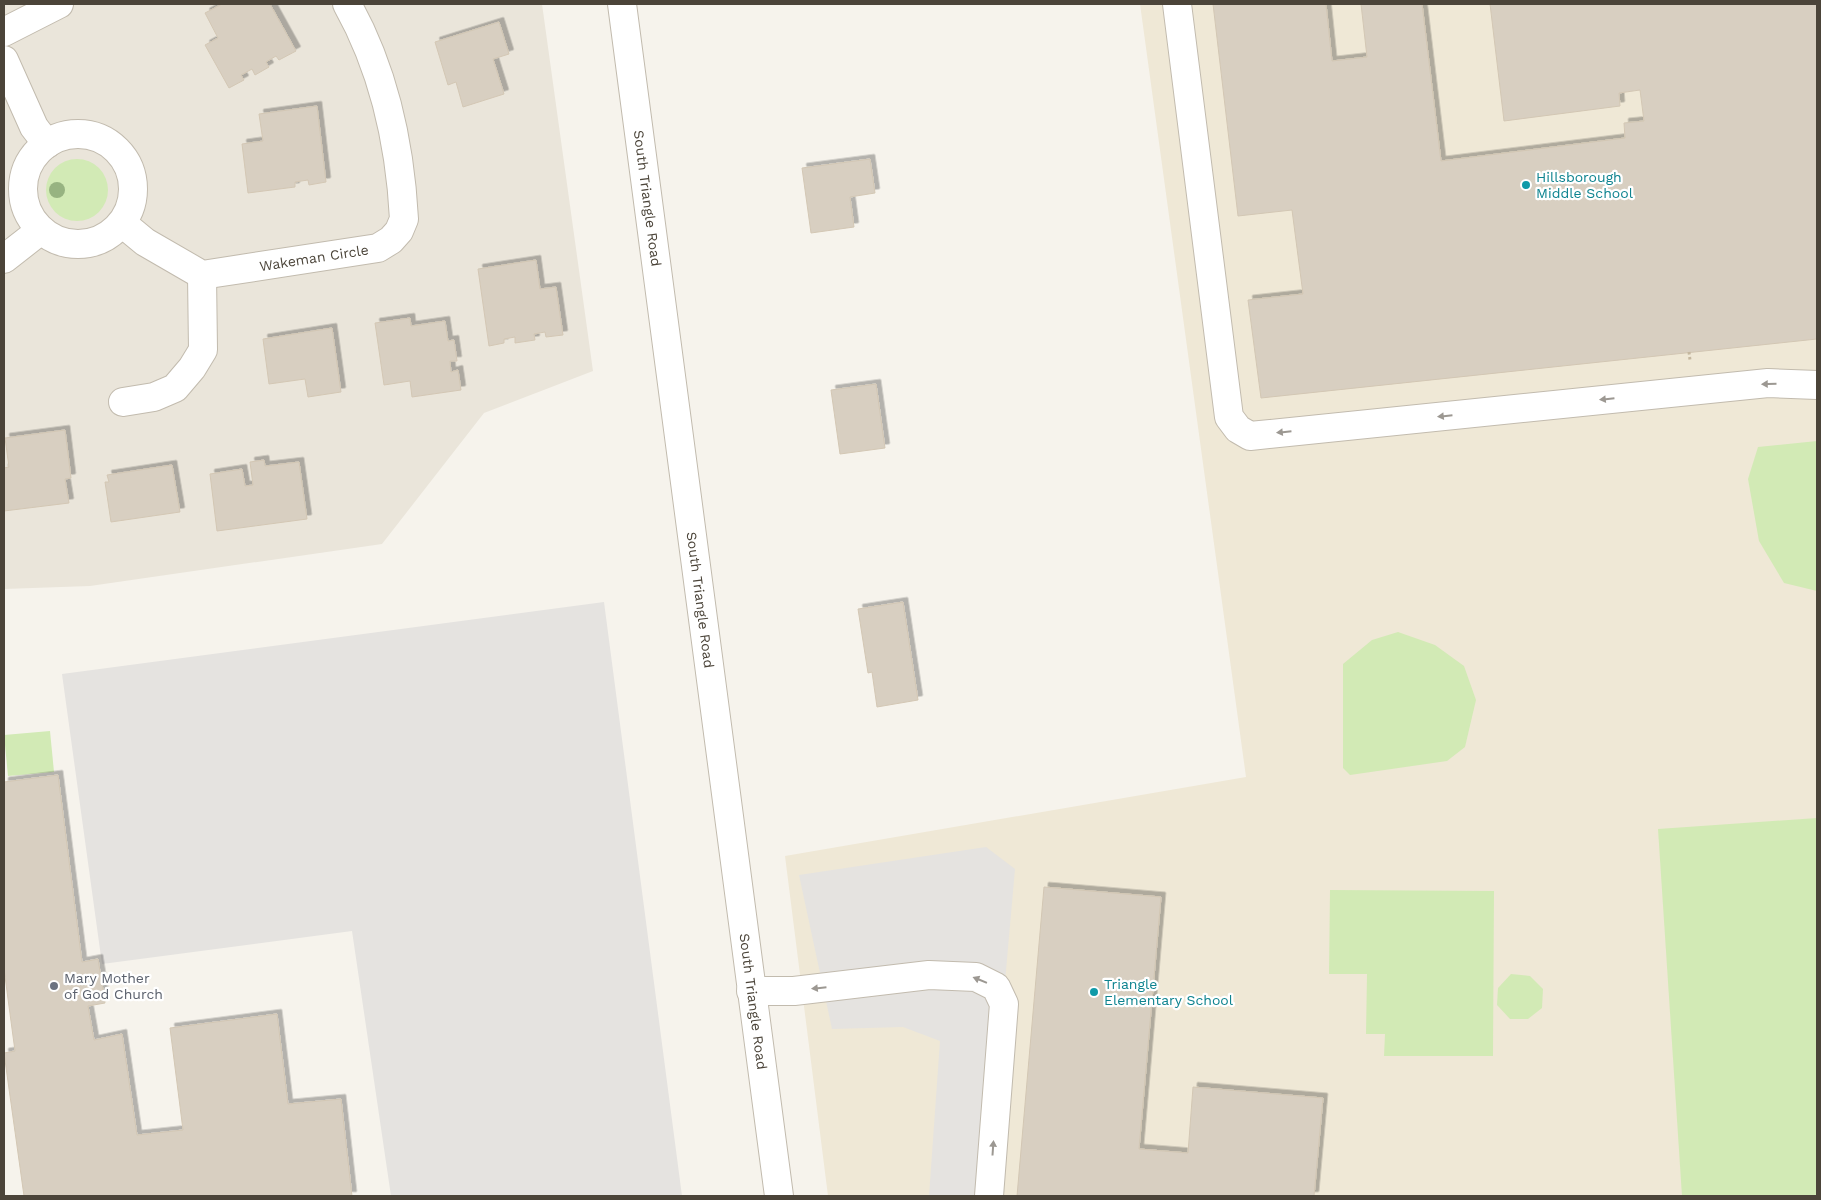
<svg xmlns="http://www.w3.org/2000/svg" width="1821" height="1200" viewBox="0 0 1821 1200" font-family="'Work Sans',sans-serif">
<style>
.residential{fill:#eae5da}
.education{fill:#efe8d6}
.green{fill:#d2eab5}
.parking{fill:#e5e3e0}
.building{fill:#d8cfc1;stroke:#d3c7b4;filter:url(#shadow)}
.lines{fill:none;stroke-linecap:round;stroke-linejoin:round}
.minor-casing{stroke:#c2bbae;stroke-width:30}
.path{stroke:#c4b79f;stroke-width:3;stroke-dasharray:2.5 2.5;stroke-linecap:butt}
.minor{stroke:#fff;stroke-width:28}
.tree{fill:#97b381}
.oneway{fill:#9c9892}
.culture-dot{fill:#0f9aa8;stroke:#fff;stroke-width:2}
.worship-dot{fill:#6b7280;stroke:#fff;stroke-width:2}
.labels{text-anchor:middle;stroke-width:4.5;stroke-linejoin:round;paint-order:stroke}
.culture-label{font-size:14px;fill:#0d838f;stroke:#fff;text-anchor:start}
.street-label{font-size:14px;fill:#4b4439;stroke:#fff}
.worship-label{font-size:14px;fill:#5b616d;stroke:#fff;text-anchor:start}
</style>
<defs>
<filter id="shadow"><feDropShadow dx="4.5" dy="-4.5" stdDeviation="0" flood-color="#0004"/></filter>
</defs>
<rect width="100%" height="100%" fill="#f6f3ec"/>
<!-- residential -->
<polygon class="residential" points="4,4 542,4 593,371 484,413 382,544 90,586 4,589"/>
<!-- education -->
<polygon class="education" points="1140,4 1817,4 1817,1196 828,1196 785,856 1246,777"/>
<!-- green -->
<g class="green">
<circle cx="77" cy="190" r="31"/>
<polygon points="1817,441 1817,591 1784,583 1759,541 1748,479 1758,447"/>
<polygon points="1398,632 1435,645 1464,666 1476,700 1465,747 1447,761 1350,775 1343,768 1343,664 1372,640"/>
<polygon points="50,731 54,772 8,776 4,735"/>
<polygon points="1817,818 1817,1196 1682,1196 1658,829"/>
<polygon points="1330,890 1494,891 1493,1056 1384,1056 1385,1034 1366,1034 1367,974 1329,974"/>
<polygon points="1511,974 1530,976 1543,989 1542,1008 1528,1019 1510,1019 1497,1005 1498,988"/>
</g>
<!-- parking -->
<g class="parking">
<polygon points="604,602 682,1196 391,1196 352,931 102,964 62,674"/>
<polygon points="986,847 1015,869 986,1196 929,1196 940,1041 903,1027 832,1029 799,875"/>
</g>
<!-- building -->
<g class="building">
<polygon points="222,4 270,4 296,51 279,60 276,56 266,62 269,67 255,75 252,69 241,75 244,80 229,88 205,45 218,38 205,13"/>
<polygon points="1213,4 1326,4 1332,61 1367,57 1361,4 1422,4 1441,161 1625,138 1624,123 1644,121 1640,90 1619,93 1620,106 1504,121 1490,4 1817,4 1817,339 1261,398 1248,300 1303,294 1292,210 1238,216"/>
<polygon points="499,22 509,54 493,59 504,94 463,107 456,82 448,85 435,42"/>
<polygon points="317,106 326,182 309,185 308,180 295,182 295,187 248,193 242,144 263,141 259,114"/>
<polygon points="870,159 875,193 850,197 854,227 811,233 802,168"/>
<polygon points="536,260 540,289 556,287 563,335 546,337 545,332 534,334 535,340 515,343 515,337 504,339 504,343 489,346 478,269"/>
<polygon points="410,318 411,326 445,321 448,341 454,340 457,361 450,361 451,372 458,370 461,390 412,397 410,381 384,385 375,323"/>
<polygon points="332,328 341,392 308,397 305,379 269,384 263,339"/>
<polygon points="876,384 885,448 840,454 831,390"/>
<polygon points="65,430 71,478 65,479 69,503 4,511 4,468 9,467 5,438"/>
<polygon points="264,460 265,466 299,462 307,519 217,531 210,474 242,469 245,486 253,485 250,462"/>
<polygon points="172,465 180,512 111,522 105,482 109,482 107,475"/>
<polygon points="903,602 918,700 877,707 872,672 868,673 858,609"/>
<polygon points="58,775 82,962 98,959 105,1003 88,1006 94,1040 122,1034 137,1135 183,1130 170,1028 277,1014 288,1104 341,1099 352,1196 24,1196 4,1053 15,1051 4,969 4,782"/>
<polygon points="1044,887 1161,897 1139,1149 1188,1153 1193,1087 1323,1098 1314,1196 1017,1196"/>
</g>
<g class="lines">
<!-- minor casing -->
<g class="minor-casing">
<g id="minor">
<path id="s1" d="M622 4 779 1196"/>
<polyline points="1177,4 1229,417 1238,429 1250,436 1768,383 1817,385"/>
<polyline points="4,32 59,4"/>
<polyline points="4,60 34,127 47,144"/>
<circle cx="78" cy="189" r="55"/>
<path id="s2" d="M122 223 145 242 202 275 378 248 391 240 399 231 404 219C400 143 384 70 347 4"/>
<polyline points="4,259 41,230"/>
<polyline points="123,402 154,397 175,388 192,368 203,350 202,275"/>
<polyline points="751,991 794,991 929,975 976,977 996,987 1004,1004 989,1196"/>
</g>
</g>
<!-- path -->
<polyline class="path" points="1689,352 1690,360"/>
<!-- minor -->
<use href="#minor" class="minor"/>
</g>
<!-- trees -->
<circle class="tree" cx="57" cy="190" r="8"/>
<!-- one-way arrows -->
<defs><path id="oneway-solid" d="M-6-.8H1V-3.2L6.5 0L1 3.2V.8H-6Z" transform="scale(1.25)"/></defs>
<g class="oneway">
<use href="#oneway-solid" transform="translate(1769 384) rotate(179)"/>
<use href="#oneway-solid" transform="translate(1607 399) rotate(174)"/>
<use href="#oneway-solid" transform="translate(1445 416) rotate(174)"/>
<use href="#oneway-solid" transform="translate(1284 432) rotate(174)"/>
<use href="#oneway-solid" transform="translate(980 980) rotate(-158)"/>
<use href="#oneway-solid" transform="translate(819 988) rotate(174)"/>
<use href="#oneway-solid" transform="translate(993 1148) rotate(-86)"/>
</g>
<!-- markers -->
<g class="culture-dot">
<circle cx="1526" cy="185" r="5"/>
<circle cx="1094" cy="992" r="5"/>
</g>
<circle class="worship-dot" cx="54" cy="986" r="5"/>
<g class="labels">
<!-- culture labels -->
<g class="culture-label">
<text x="1536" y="182">Hillsborough<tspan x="1536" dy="16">Middle School</tspan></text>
<text x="1104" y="989">Triangle<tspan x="1104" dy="16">Elementary School</tspan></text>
</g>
<!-- street labels -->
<g class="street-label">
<text dy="5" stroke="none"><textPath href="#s1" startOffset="196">South Triangle Road</textPath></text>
<text dy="5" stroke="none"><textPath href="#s2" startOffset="209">Wakeman Circle</textPath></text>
<text dy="5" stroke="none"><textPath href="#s1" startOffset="601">South Triangle Road</textPath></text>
<text dy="5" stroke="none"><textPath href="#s1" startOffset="1006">South Triangle Road</textPath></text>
</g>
<!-- worship labels -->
<g class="worship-label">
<text x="64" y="983">Mary Mother<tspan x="64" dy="16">of God Church</tspan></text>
</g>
</g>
<!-- border -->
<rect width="1821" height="1200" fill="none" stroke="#4b4439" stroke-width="10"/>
</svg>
